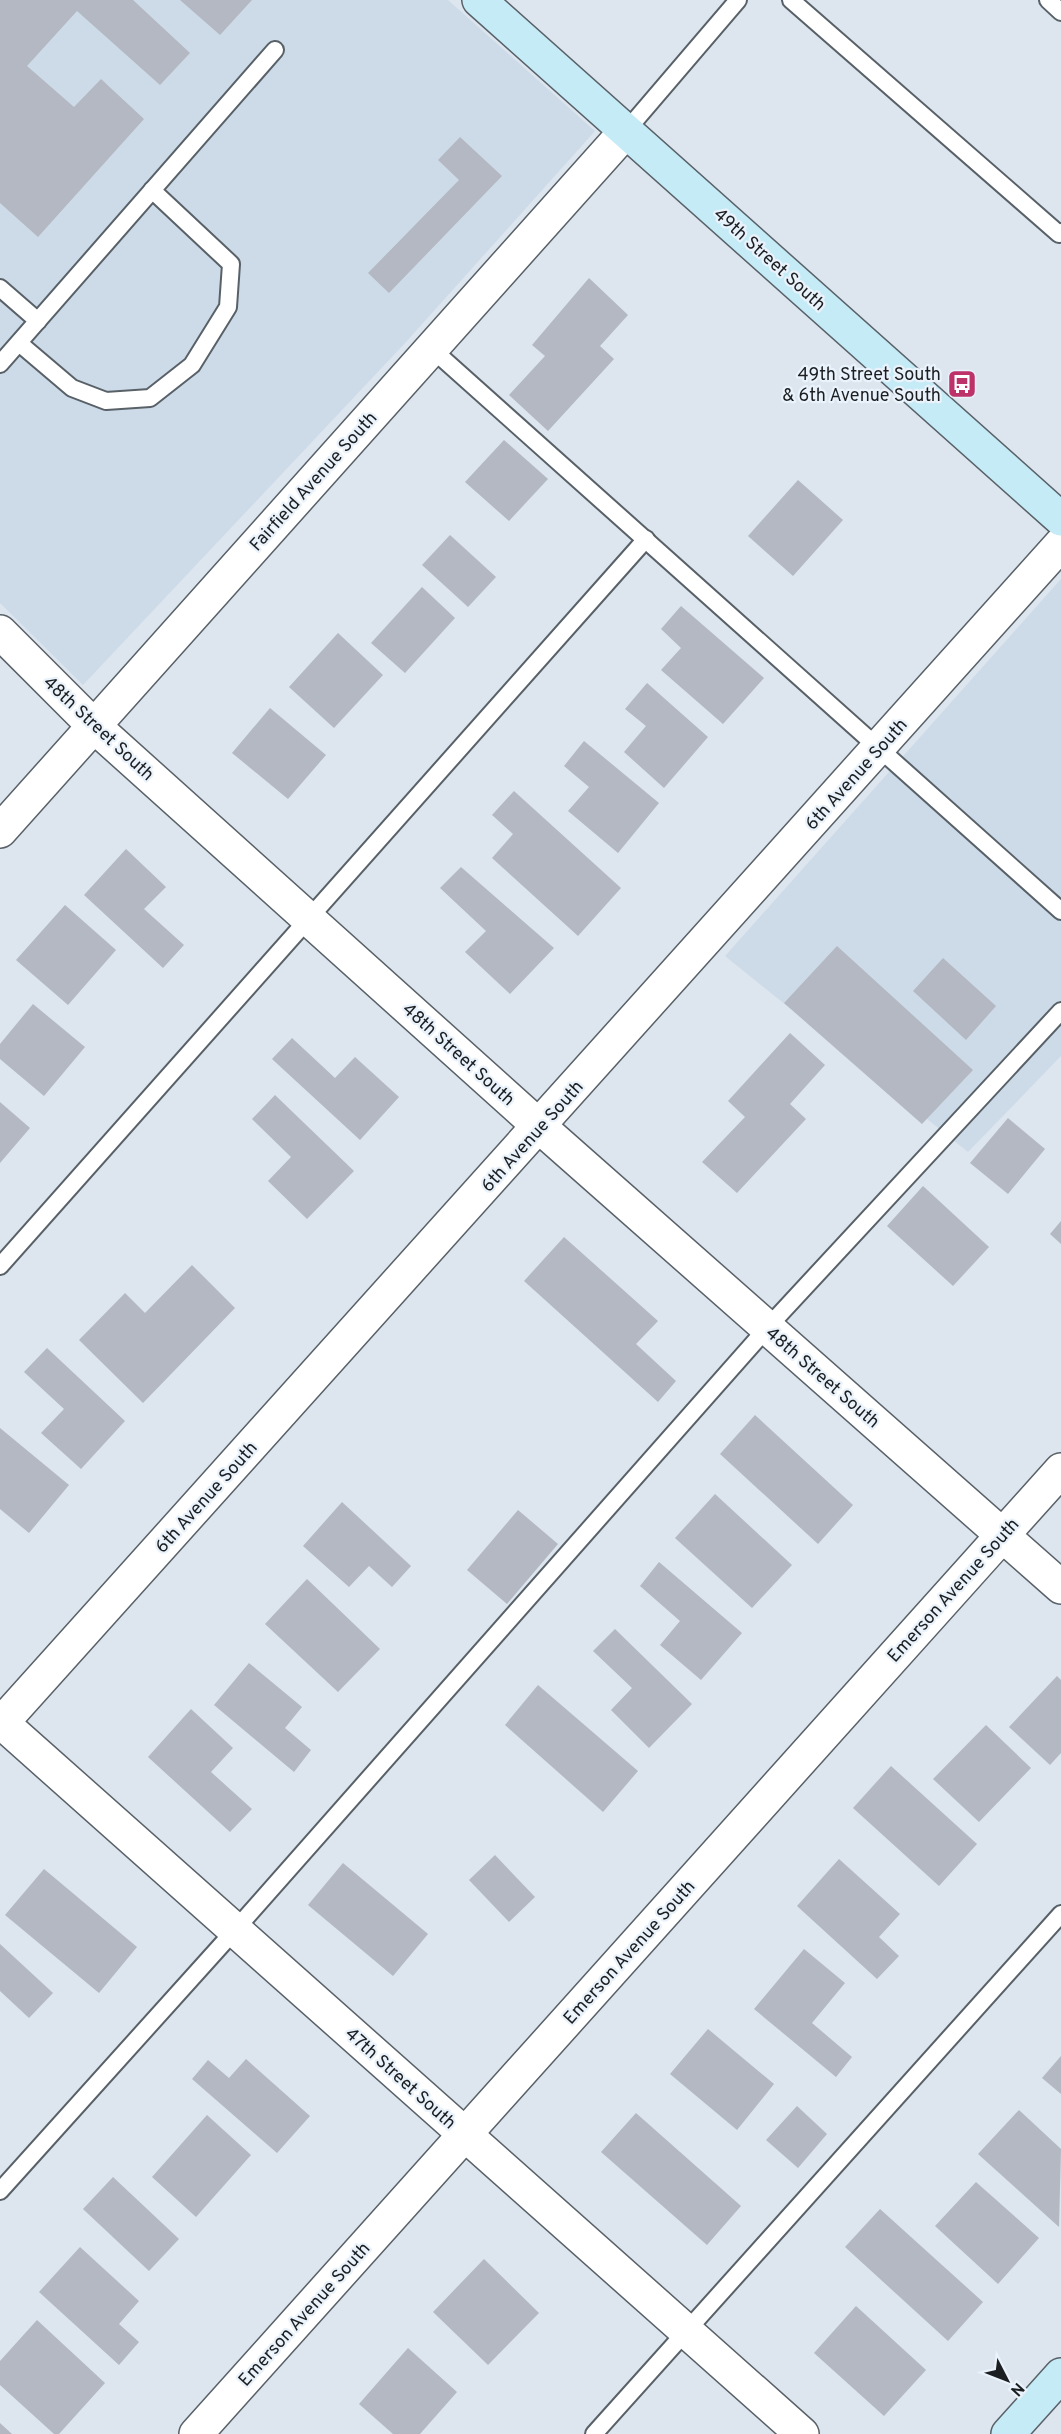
<svg xmlns="http://www.w3.org/2000/svg" width="1061" height="2434" viewBox="0 0 1061 2434" font-family="Overpass,sans-serif">
<style>
.built{fill:#cddbe9}
.building{fill:#b4b8c2}
.lines{fill:none;stroke-linecap:round;stroke-linejoin:round}
.lane-casing{stroke:#596168;stroke-width:20}
.street-casing{stroke:#596168;stroke-width:36}
.secondary-casing{stroke:#596168;stroke-width:36}
.lane{stroke:#fff;stroke-width:16}
.street{stroke:#fff;stroke-width:33}
.secondary{stroke:#c5ebf7;stroke-width:33}
.labels{text-anchor:middle;stroke-width:4.5;stroke-linejoin:round;paint-order:stroke}
.street-label{font-size:18px;fill:#1c1f22;stroke:#eaf3fb}
.poi-label{font-size:18px;fill:#1c1f22;stroke:#eaf3fb;text-anchor:end}
</style>
<rect width="100%" height="100%" fill="#dde5ee"/>
<!-- built -->
<g class="built">
<polygon points="0,0 448,0 595,131 406,342 83,685 0,603"/>
<polygon points="1061,579 1061,1056 968,1152 725,956"/>
</g>
<!-- building -->
<g class="building">
<polygon points="0,0 133,0 190,53 160,85 77,11 27,66 74,107 101,79 144,119 38,237 0,203"/>
<polygon points="180,0 252,0 220,35"/>
<polygon points="460,137 502,176 389,293 368,273 459,180 438,160"/>
<polygon points="589,278 628,315 600,346 614,359 548,431 509,395 545,356 532,345"/>
<polygon points="504,440 548,479 509,521 465,482"/>
<polygon points="798,480 843,520 793,576 748,536"/>
<polygon points="450,535 496,577 468,607 422,565"/>
<polygon points="422,587 455,618 405,673 371,643"/>
<polygon points="681,606 764,678 723,724 661,670 681,648 661,629"/>
<polygon points="338,633 383,675 334,728 289,687"/>
<polygon points="647,683 708,737 664,788 624,752 646,726 625,709"/>
<polygon points="270,708 326,755 288,799 232,753"/>
<polygon points="584,741 659,803 618,853 568,811 589,787 564,766"/>
<polygon points="514,791 621,888 578,936 492,858 513,834 492,815"/>
<polygon points="126,849 166,887 144,909 184,945 163,968 84,895"/>
<polygon points="461,867 554,948 510,994 465,952 486,931 440,888"/>
<polygon points="65,905 116,950 68,1005 16,960"/>
<polygon points="837,946 973,1070 922,1124 784,1003"/>
<polygon points="943,958 996,1006 966,1040 913,991"/>
<polygon points="33,1004 85,1047 44,1096 0,1059 0,1044"/>
<polygon points="790,1033 825,1065 790,1104 806,1119 737,1193 702,1162 745,1117 728,1101"/>
<polygon points="292,1038 335,1078 355,1057 399,1097 360,1140 272,1059"/>
<polygon points="275,1095 354,1171 307,1219 268,1181 291,1157 252,1119"/>
<polygon points="0,1102 30,1128 0,1163"/>
<polygon points="1008,1118 1045,1149 1008,1194 970,1163"/>
<polygon points="923,1186 989,1247 953,1286 887,1226"/>
<polygon points="1061,1221 1061,1244 1050,1234"/>
<polygon points="564,1237 658,1321 636,1344 676,1381 658,1402 524,1281"/>
<polygon points="192,1265 235,1308 143,1403 79,1340 125,1293 145,1313"/>
<polygon points="47,1348 125,1421 81,1469 41,1433 64,1409 24,1372"/>
<polygon points="755,1415 853,1505 818,1544 720,1454"/>
<polygon points="0,1428 69,1485 29,1533 0,1509"/>
<polygon points="715,1494 792,1565 752,1608 675,1538"/>
<polygon points="342,1502 411,1566 392,1587 369,1566 349,1587 303,1546"/>
<polygon points="518,1510 558,1544 507,1604 467,1570"/>
<polygon points="659,1562 742,1633 701,1680 660,1645 680,1621 640,1586"/>
<polygon points="307,1579 380,1649 338,1692 265,1624"/>
<polygon points="615,1629 692,1704 649,1748 611,1710 632,1688 593,1651"/>
<polygon points="249,1663 302,1707 285,1728 311,1750 294,1772 214,1705"/>
<polygon points="1057,1676 1061,1680 1061,1753 1050,1765 1009,1727"/>
<polygon points="538,1685 638,1771 603,1812 505,1725"/>
<polygon points="191,1709 233,1748 211,1772 252,1809 230,1832 148,1757"/>
<polygon points="986,1725 1031,1768 979,1822 933,1779"/>
<polygon points="891,1766 977,1844 939,1886 853,1808"/>
<polygon points="495,1855 535,1897 509,1922 469,1880"/>
<polygon points="839,1859 900,1914 879,1937 899,1956 877,1979 797,1906"/>
<polygon points="343,1863 428,1934 393,1976 308,1905"/>
<polygon points="44,1869 137,1947 99,1993 5,1915"/>
<polygon points="0,1944 53,1993 29,2018 0,1991"/>
<polygon points="804,1949 845,1983 812,2023 852,2057 836,2077 754,2009"/>
<polygon points="708,2029 774,2084 737,2130 670,2074"/>
<polygon points="1061,2056 1061,2094 1042,2078"/>
<polygon points="246,2059 310,2116 277,2153 192,2079 208,2060 229,2078"/>
<polygon points="797,2106 827,2134 798,2168 766,2140"/>
<polygon points="1019,2110 1061,2149 1059,2227 978,2154"/>
<polygon points="636,2113 741,2206 707,2245 601,2152"/>
<polygon points="207,2115 251,2155 196,2217 152,2177"/>
<polygon points="113,2177 179,2239 149,2271 83,2209"/>
<polygon points="976,2182 1039,2238 998,2284 935,2226"/>
<polygon points="880,2209 983,2302 948,2341 845,2247"/>
<polygon points="80,2247 139,2301 119,2324 139,2342 119,2365 39,2292"/>
<polygon points="484,2259 539,2313 488,2365 433,2312"/>
<polygon points="856,2306 926,2370 884,2416 814,2353"/>
<polygon points="37,2320 105,2383 59,2434 54,2434 0,2385 0,2361"/>
<polygon points="408,2348 457,2392 420,2434 393,2434 359,2404"/>
<polygon points="0,2423 12,2434 0,2434"/>
</g>
<g class="lines">
<!-- lane casing -->
<g class="lane-casing">
<g id="lane">
<polyline points="791,0 1059,234 1061,232"/>
<polyline points="1048,0 1061,12"/>
<polyline points="626,131 738,0"/>
<polyline points="0,288 38,321"/>
<polyline points="19,343 72,388 106,401 150,398 192,365 228,307 231,264 152,190"/>
<polyline points="432,349 1061,911"/>
<polyline points="0,364 275,50"/>
<polyline points="0,1266 646,539"/>
<polyline points="0,2191 235,1930 767,1328 1061,1011"/>
<polyline points="594,2434 1061,1914"/>
</g>
</g>
<!-- street casing -->
<g class="street-casing">
<g id="street">
<polyline points="0,632 94,726 540,1127 1061,1587"/>
<polyline points="0,831 626,131"/>
<polyline points="0,1721 802,2434"/>
<polyline points="0,1725 1061,544"/>
<polyline points="196,2434 1061,1470"/>
</g>
</g>
<!-- secondary casing -->
<g class="secondary-casing">
<g id="secondary">
<polyline points="479,0 1061,519"/>
<polyline points="1008,2434 1061,2375"/>
</g>
</g>
<!-- lane -->
<use href="#lane" class="lane"/>
<!-- street -->
<use href="#street" class="street"/>
<!-- secondary -->
<use href="#secondary" class="secondary"/>
</g>
<!-- icons -->
<defs>
<g id="bus-square" transform="scale(1.5)"><rect x="-9" y="-9" width="18" height="18" rx="4" fill="#bd3269" stroke="#eaf3fb"/><path d="M-5-6H5V4H4V6H2V4H-2V6H-4V4H-5ZM-3.5-4V0h7V-4ZM-3.5 1.2v1.5H-2V1.2ZM2 1.2v1.5H3.5V1.2Z" fill="#fff"/></g>
</defs>
<g fill-rule="evenodd">
<use href="#bus-square" x="962" y="384"/>
</g>
<g class="labels">
<!-- street labels -->
<g class="street-label">
<text transform="translate(770 259) rotate(42)" y="6">49th Street South</text>
<text transform="translate(313 481) rotate(-48)" y="6">Fairfield Avenue South</text>
<text transform="translate(99 728) rotate(43)" y="6">48th Street South</text>
<text transform="translate(856 774) rotate(-48)" y="6">6th Avenue South</text>
<text transform="translate(459 1054) rotate(42)" y="6">48th Street South</text>
<text transform="translate(532 1136) rotate(-48)" y="6">6th Avenue South</text>
<text transform="translate(823 1377) rotate(41)" y="6">48th Street South</text>
<text transform="translate(206 1497) rotate(-48)" y="6">6th Avenue South</text>
<text transform="translate(953 1590) rotate(-48)" y="6">Emerson Avenue South</text>
<text transform="translate(629 1952) rotate(-48)" y="6">Emerson Avenue South</text>
<text transform="translate(401 2078) rotate(42)" y="6">47th Street South</text>
<text transform="translate(304 2314) rotate(-48)" y="6">Emerson Avenue South</text>
</g>
<!-- poi labels -->
<g class="poi-label">
<text x="941" y="380">49th Street South<tspan x="941" dy="21">&amp; 6th Avenue South</tspan></text>
</g>
</g>
<!-- north arrow -->
<g transform="translate(1007 2380) rotate(132)" stroke="#eaf3fb" stroke-width="4.5" paint-order="stroke">
<path d="M0-4.5L10 22L0 15L-10 22Z" fill="#1c1f22"/>
<text y="-9" font-size="16" font-weight="bold" text-anchor="middle" fill="#1c1f22">N</text>
</g>
</svg>
